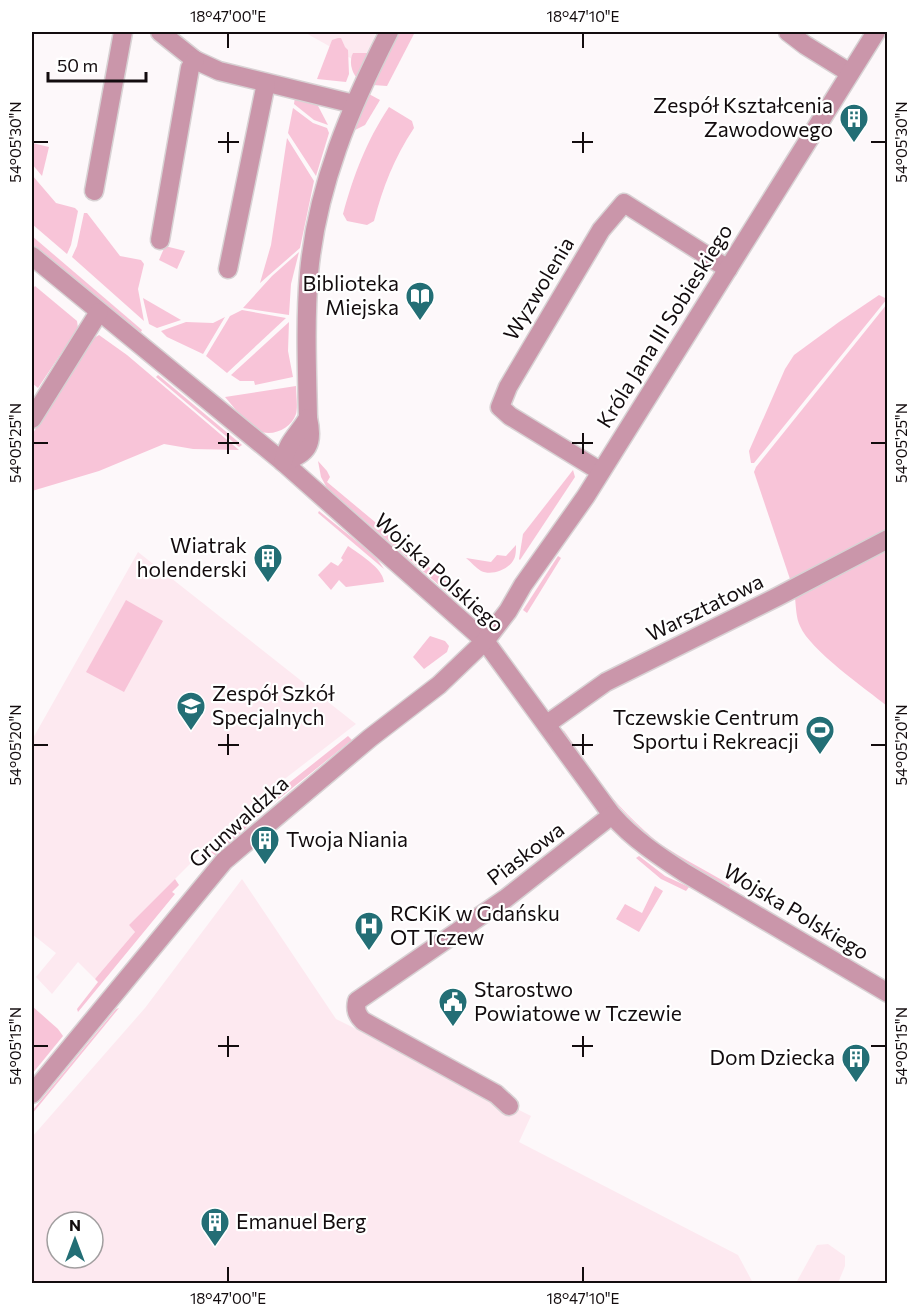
<svg xmlns="http://www.w3.org/2000/svg" width="919" height="1315" viewBox="0 0 919 1315" font-family="Commissioner,sans-serif">
<style>
.built{fill:#fde9f0;fill-rule:evenodd}
.green{fill:#f8c4d8}
.lines{fill:none;stroke-linecap:round;stroke-linejoin:round}
.minor-casing{stroke:#d8d2d4;stroke-width:21}
.minor{stroke:#ca96aa;stroke-width:18}
.ticks{fill:none;stroke:#130c0e;stroke-width:2}
.labels{text-anchor:middle;stroke-width:4.5;stroke-linejoin:round;paint-order:stroke}
.poi-label{font-size:21px;fill:#130c0e;stroke:#fff;text-anchor:end}
.street-label{font-size:21px;fill:#130c0e;stroke:#fff}
.neatline{fill:none;stroke:#130c0e;stroke-width:2}
.ticks-label{font-size:15px;text-anchor:middle;fill:#130c0e}
</style>
<rect width="100%" height="100%" fill="#fdf8fa"/>
<!-- built -->
<g class="built">
<polygon points="304,32 377,32 361,64"/>
<polygon points="138,552 356,724 243,811 129,925 135,932 95,979 78,962 52,994 36,977 56,953 32,934 32,872 34,869 32,867 32,740"/>
<path d="M242 879 336 1019 531 1116 519 1142 738 1255 753 1283 32 1284V1137L145 1008ZM57 1222H93V1258H57Z"/>
<polygon points="828,1244 845,1256 845,1266 838,1283 796,1283 817,1245"/>
</g>
<!-- green -->
<g class="green">
<polygon points="400,32 415,32 387,86 373,85"/>
<polygon points="338,38 341,38 345,47 348,50 349,74 346,82 317,79 332,40"/>
<path d="M353 53H369L357 78C351 72 349 60 353 53Z"/>
<polygon points="369,94 380,100 365,125 353,131"/>
<polygon points="295,97 316,102 328,125 314,120 294,104"/>
<path d="M389 107 412 121 414 128C394 158 383 187 374 221L367 225 347 221 343 214C354 174 366 142 389 107Z"/>
<polygon points="293,108 313,123 327,128 329,133 316,176 288,133"/>
<polygon points="287,138 314,181 300,248 260,283 271,245"/>
<polygon points="32,143 49,147 42,176 32,164"/>
<polygon points="32,175 56,203 75,208 78,211 71,245 67,254 32,224"/>
<polygon points="84,213 87,213 120,256 141,260 144,264 138,289 144,321 72,257 77,246"/>
<polygon points="32,236 142,330 140,334 32,244"/>
<polygon points="165,246 185,251 177,269 159,260"/>
<polygon points="299,252 291,284 289,315 243,308 272,276"/>
<polygon points="35,286 77,321 78,328 38,388 32,383 32,290"/>
<polygon points="879,295 887,299 754,463 751,463 749,451 785,369 794,355 839,322"/>
<polygon points="143,298 181,320 157,328 149,324"/>
<polygon points="887,304 887,529 791,582 754,472 756,467"/>
<polygon points="242,310 286,318 227,373 206,356 230,316"/>
<polygon points="225,317 203,354 167,337 161,331 186,322 213,323"/>
<polygon points="289,322 288,351 293,377 255,385 254,381 240,381 231,375"/>
<polygon points="99,335 127,355 239,450 193,449 164,444 99,471 32,491 32,435 61,385 92,339"/>
<polygon points="158,375 242,445 239,447 156,377"/>
<path d="M296 386C296 395 298 406 296 414 291 429 271 438 257 430 244 423 235 408 225 397Z"/>
<polygon points="318,461 327,471 330,477 327,482 459,592 455,599 327,488 321,477"/>
<polygon points="573,470 575,477 520,560 519,559 523,534"/>
<polygon points="319,511 375,556 384,569 318,513"/>
<path d="M516 545C516 549 516 556 514 559 509 570 491 576 481 571 476 568 471 562 466 558L491 562 497 555 506 556Z"/>
<path d="M348 546C359 554 383 568 384 582L346 587 339 580 331 590 318 575 331 562 338 566 343 560 341 558Z"/>
<path d="M887 549V706C866 689 810 650 800 626 796 618 796 606 795 598Z"/>
<polygon points="558,556 561,558 527,613 523,610"/>
<polygon points="126,600 163,621 124,692 86,672"/>
<polygon points="430,636 445,641 449,646 447,652 424,669 413,657"/>
<path d="M563 729C589 766 612 805 647 834 672 854 703 868 730 885L729 888C668 854 630 825 589 768 580 756 569 743 563 729Z"/>
<polygon points="348,736 352,740 265,810 216,856 211,852 260,806"/>
<polygon points="639,856 665,876 689,887 686,891 661,879 636,858"/>
<polygon points="175,879 179,885 172,892 175,894 78,1012 77,1009 98,982 95,979 135,932 129,925"/>
<polygon points="655,886 663,891 639,932 616,919 625,904 642,913"/>
<polygon points="32,1006 58,1029 63,1036 32,1074"/>
<polygon points="119,1008 110,1019 32,1114 32,1111 116,1009"/>
</g>
<g class="lines">
<!-- minor casing -->
<g class="minor-casing">
<g id="minor">
<polyline points="160,32 195,60 219,71 354,104"/>
<polyline points="788,32 805,45 850,73"/>
<polyline points="94,191 123,32"/>
<polyline points="160,240 190,68 195,60"/>
<path d="M32 256 283 462 485 641 612 815C633 839 659 856 685 873L888 993"/>
<polyline points="228,269 266,83"/>
<polyline points="32,419 99,312"/>
<path d="M283 462C308 454 314 444 308 418 307 370 305 321 309 273 317 186 350 108 389 32"/>
<path d="M283 462C287 442 297 436 308 418"/>
<polyline points="600,471 510,416 500,407 508,387 601,230 624,203 728,269"/>
<polyline points="547,724 606,682 777,597 888,539"/>
<polyline points="32,1094 224,861 370,738 439,685 485,641 508,611 523,585 586,496 876,32"/>
<path d="M509 1106 496 1094 363 1021C357 1015 355 1010 357 1001L505 899 612 815"/>
</g>
</g>
<!-- minor -->
<use href="#minor" class="minor"/>
</g>
<!-- ticks -->
<path class="ticks" d="M228 33V48M583 33V48M228 132V153M583 132V153M33 142H48M218 142H239M572 142H593M871 142H886M228 433V454M583 433V454M33 443H48M218 443H239M572 443H593M871 443H886M228 734V755M583 734V755M33 745H48M218 745H239M572 745H593M871 745H886M228 1036V1057M583 1036V1057M33 1046H48M218 1046H239M572 1046H593M871 1046H886M228 1267V1282M583 1267V1282"/>
<!-- icons -->
<defs>
<g id="building-pin" transform="scale(1.5)"><path d="M0 17L-7.5 6A9.5 9.5 0 1 1 7.5 6Z" fill="#236e75" stroke="#fff"/><path d="M-4-6H4V6H1V3H-1V6H-4ZM-2.5-4.3h1.7v1.8h-1.7ZM.8-4.3h1.7v1.8H.8ZM-2.5-1h1.7V.8h-1.7ZM.8-1h1.7V.8H.8Z" fill="#fff"/></g>
<g id="library-pin" transform="scale(1.5)"><path d="M0 17L-7.5 6A9.5 9.5 0 1 1 7.5 6Z" fill="#236e75" stroke="#fff"/><path d="M-6-4Q-3-5.5-.7-3.5V5Q-3 3-6 4ZM6-4Q3-5.5 .7-3.5V5Q3 3 6 4Z" fill="#fff"/></g>
<g id="school-pin" transform="scale(1.5)"><path d="M0 17L-7.5 6A9.5 9.5 0 1 1 7.5 6Z" fill="#236e75" stroke="#fff"/><path d="M0-5L7-2L0 1L-7-2ZM-4 1L0 2.5L4 1V4Q0 6-4 4Z" fill="#fff"/></g>
<g id="stadium-pin" transform="scale(1.5)"><path d="M0 17L-7.5 6A9.5 9.5 0 1 1 7.5 6Z" fill="#236e75" stroke="#fff"/><path d="M0-5a6.5 5 0 1 0 0 10a6.5 5 0 1 0 0-10ZM-3.5-1.8h7v3.6h-7Z" fill="#fff"/></g>
<g id="hospital-pin" transform="scale(1.5)"><path d="M0 17L-7.5 6A9.5 9.5 0 1 1 7.5 6Z" fill="#236e75" stroke="#fff"/><path d="M-5-5h3v3.5h4V-5h3V5h-3V1.5h-4V5h-3Z" fill="#fff"/></g>
<g id="civic-pin" transform="scale(1.5)"><path d="M0 17L-7.5 6A9.5 9.5 0 1 1 7.5 6Z" fill="#236e75" stroke="#fff"/><path d="M-.6-6.5H3V-4.5H.6V-3L4-1V1h2V6H-6V1h2V-1L-.6-3ZM-1.2 2.5V6h2.4V2.5Z" fill="#fff"/></g>
</defs>
<g fill-rule="evenodd">
<use href="#building-pin" x="854" y="118"/>
<use href="#library-pin" x="420" y="296"/>
<use href="#building-pin" x="268" y="558"/>
<use href="#school-pin" x="191" y="706"/>
<use href="#stadium-pin" x="820" y="730"/>
<use href="#building-pin" x="265" y="840"/>
<use href="#hospital-pin" x="369" y="926"/>
<use href="#civic-pin" x="453" y="1002"/>
<use href="#building-pin" x="856" y="1058"/>
<use href="#building-pin" x="215" y="1222"/>
</g>
<g class="labels">
<!-- poi labels -->
<g class="poi-label">
<text x="833" y="113">Zespół Kształcenia<tspan x="833" dy="24">Zawodowego</tspan></text>
<text x="399" y="291">Biblioteka<tspan x="399" dy="24">Miejska</tspan></text>
<text x="247" y="553">Wiatrak<tspan x="247" dy="24">holenderski</tspan></text>
<text x="212" y="701" text-anchor="start">Zespół Szkół<tspan x="212" dy="24">Specjalnych</tspan></text>
<text x="799" y="725">Tczewskie Centrum<tspan x="799" dy="24">Sportu i Rekreacji</tspan></text>
<text x="286" y="847" text-anchor="start">Twoja Niania</text>
<text x="390" y="921" text-anchor="start">RCKiK w Gdańsku<tspan x="390" dy="24">OT Tczew</tspan></text>
<text x="474" y="997" text-anchor="start">Starostwo<tspan x="474" dy="24">Powiatowe w Tczewie</tspan></text>
<text x="835" y="1065">Dom Dziecka</text>
<text x="236" y="1229" text-anchor="start">Emanuel Berg</text>
</g>
<!-- street labels -->
<g class="street-label">
<text transform="translate(539 289) rotate(-59)" y="7">Wyzwolenia</text>
<text transform="translate(665 326) rotate(-58)" y="7">Króla Jana III Sobieskiego</text>
<text transform="translate(439 573) rotate(42)" y="7">Wojska Polskiego</text>
<text transform="translate(705 608) rotate(-26)" y="7">Warsztatowa</text>
<text transform="translate(239 822) rotate(-42)" y="7">Grunwaldzka</text>
<text transform="translate(526 854) rotate(-37)" y="7">Piaskowa</text>
<text transform="translate(796 912) rotate(31)" y="7">Wojska Polskiego</text>
</g>
</g>
<!-- border -->
<rect width="919" height="1315" fill="none" stroke="#ffffff" stroke-width="66"/>
<!-- north arrow -->
<g transform="translate(75 1240)"><circle r="28" fill="#ffffff" stroke="#a19e9f" stroke-width="1.5"/>
<path d="M0-4.5L10 22L0 15L-10 22Z" fill="#236e75"/>
<text y="-9" font-size="16" font-weight="bold" text-anchor="middle" fill="#130c0e">N</text>
</g>
<!-- scale -->
<path d="M48 72v9h98v-9" fill="none" stroke="#130c0e" stroke-width="3"/>
<text x="57" y="72" font-size="18" fill="#130c0e" stroke="#ffffff" stroke-width="4.5" paint-order="stroke">50 m</text>
<rect x="33" y="33" width="853" height="1249" class="neatline"/>
<g class="ticks-label">
<text x="228" y="22">18°47'00"E</text>
<text x="583" y="22">18°47'10"E</text>
<text transform="translate(16 142) rotate(-90)" y="5">54°05'30"N</text>
<text transform="translate(902 142) rotate(-90)" y="5">54°05'30"N</text>
<text transform="translate(16 443) rotate(-90)" y="5">54°05'25"N</text>
<text transform="translate(902 443) rotate(-90)" y="5">54°05'25"N</text>
<text transform="translate(16 745) rotate(-90)" y="5">54°05'20"N</text>
<text transform="translate(902 745) rotate(-90)" y="5">54°05'20"N</text>
<text transform="translate(16 1046) rotate(-90)" y="5">54°05'15"N</text>
<text transform="translate(902 1046) rotate(-90)" y="5">54°05'15"N</text>
<text x="228" y="1304">18°47'00"E</text>
<text x="583" y="1304">18°47'10"E</text>
</g>
</svg>
